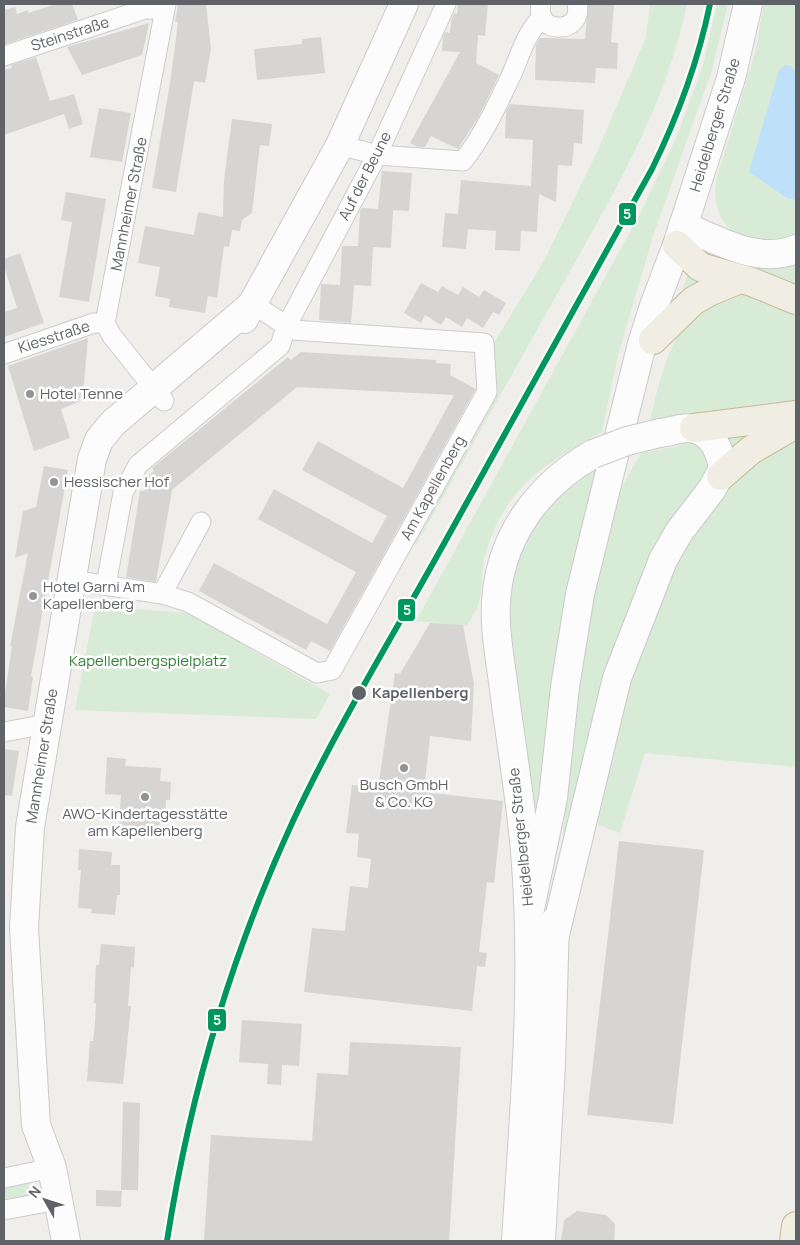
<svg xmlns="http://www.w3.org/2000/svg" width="800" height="1245" viewBox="0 0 800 1245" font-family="Manrope,sans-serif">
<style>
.green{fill:#d8ebd6}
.water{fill:#bfe0f9}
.building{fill:#d6d5d3}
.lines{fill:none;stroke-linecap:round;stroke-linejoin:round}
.street-casing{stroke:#cbcccc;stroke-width:21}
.secondary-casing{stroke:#cacacb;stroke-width:30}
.highway-casing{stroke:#c8b996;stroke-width:30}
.street{stroke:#fdfcfc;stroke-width:19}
.secondary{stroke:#fdfcfc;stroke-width:28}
.highway{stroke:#f0ede3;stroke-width:28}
.secondary-bridge-casing{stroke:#cacacb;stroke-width:30;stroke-linecap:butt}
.secondary-bridge{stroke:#fdfcfc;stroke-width:28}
.tram-1-casing{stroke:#fff;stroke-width:10}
.tram-1{stroke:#00975f;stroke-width:6}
.poi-dot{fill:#919496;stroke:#fff;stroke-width:2}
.stop-dot{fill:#5f6368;stroke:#fff;stroke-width:2}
.labels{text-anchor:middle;stroke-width:5;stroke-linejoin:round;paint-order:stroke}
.street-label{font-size:15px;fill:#5f6368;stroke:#fff}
.poi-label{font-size:15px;fill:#5f6368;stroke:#fff;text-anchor:start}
.park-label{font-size:15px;fill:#348238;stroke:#fff}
.stop-label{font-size:15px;font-weight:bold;fill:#5f6368;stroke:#fff;text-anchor:start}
.line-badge{stroke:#fff;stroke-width:2}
.badge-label{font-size:14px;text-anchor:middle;font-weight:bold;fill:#fff}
</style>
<rect width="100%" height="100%" fill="#efeeea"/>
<!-- green -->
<g class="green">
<path d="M650 4H687C666 107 611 198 560 289 512 374 464 460 416 545L411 542 494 392 492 346 544 261 598 150 646 37Z"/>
<path d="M717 4H728L712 70 654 233 618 355 602 432C543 464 504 488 485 556 481 571 483 587 479 602 477 610 471 618 467 626L416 621 642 210 678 134 703 65Z"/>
<path d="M764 4H796V238C789 240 778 245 770 244 730 241 709 216 717 177L755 53Z"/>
<path d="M703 249C711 250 720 255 728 258 752 267 772 270 796 263V288L706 258 701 250Z"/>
<polygon points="688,273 712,279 680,299"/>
<path d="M739 291 796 311V401L650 420C656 394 671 331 694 314 707 305 725 298 739 291Z"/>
<polygon points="766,428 730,454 721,435"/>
<polygon points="695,437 712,467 691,499 561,874 565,792 575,705 593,602 618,494 641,453 682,445 682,440"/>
<path d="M796 443V767L645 753 620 833 592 822C623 716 652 572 727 488 744 470 774 451 796 443Z"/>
<polygon points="598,468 537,827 530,826 504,625 513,556 565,485"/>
<polygon points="95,606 187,613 330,694 316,719 75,710"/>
<polygon points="18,1182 27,1184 31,1190 31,1195 25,1199 4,1201 4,1186"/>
</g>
<!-- water -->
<polygon class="water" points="785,65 791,66 796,72 796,200 787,198 749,172 779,70"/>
<!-- building -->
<g class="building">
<polygon points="56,4 72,4 78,20 5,44 4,10 15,7 17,14 28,10 28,13"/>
<polygon points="178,4 206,4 211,49 205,83 194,81 176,192 152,188 171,77 178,22 175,22"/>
<polygon points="458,4 488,4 485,36 478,35 476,63 499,75 479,116 458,149 431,136 425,147 418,147 410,143 460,52 442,51 443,37 445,32 450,33 451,21 454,13 457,14"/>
<polygon points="588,4 614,4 611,42 618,43 617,69 596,68 595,83 535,80 536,45 540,38 585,39"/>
<polygon points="149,23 142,55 82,75 67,47"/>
<polygon points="321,37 325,73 257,80 254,49 302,44 302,39"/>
<polygon points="36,57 50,101 74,94 83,124 69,129 64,114 4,135 4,70 12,68 11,65"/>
<polygon points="510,104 584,110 582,144 574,143 572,166 558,165 556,202 539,194 537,232 521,231 520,251 495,250 496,231 468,229 466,249 442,247 445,213 458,214 461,180 531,186 533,140 505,138 506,111"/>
<polygon points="99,108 131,113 122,162 90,157"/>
<polygon points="232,119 272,124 269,146 260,145 252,213 242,220 240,231 232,230 229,247 224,246 217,298 208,296 205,313 169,307 170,299 155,296 160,267 138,263 145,226 194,235 198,212 223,217 224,180"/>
<polygon points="382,171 412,173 409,211 393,210 391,248 373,247 371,286 354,285 351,323 319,320 321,284 340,285 342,246 358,246 360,211 362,208 378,209"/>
<polygon points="66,192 106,199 89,302 59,297 72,222 61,220"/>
<polygon points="20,253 44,323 4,337 4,312 17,308 4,266 4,259"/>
<polygon points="421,283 438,292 442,286 458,295 463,287 479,297 484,290 506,303 499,315 493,312 483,328 467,318 462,327 446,317 441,325 425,315 421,323 404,313"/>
<polygon points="88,338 84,383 79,402 61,409 70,438 34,451 8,366"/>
<polygon points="301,352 436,360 436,363 451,364 450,375 476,389 330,651 311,641 306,650 199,591 214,563 327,624 356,572 258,519 274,489 372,543 387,516 302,470 318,441 403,488 454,395 297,387 172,490 156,582 126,577 140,491 144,491 146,478 154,471 152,468 288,357 291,360"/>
<polygon points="44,466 68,470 31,676 33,677 28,711 4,707 4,700 12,646 10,646 28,553 15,558 23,511 36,507"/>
<polygon points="430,623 463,625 474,684 471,741 430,736 424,792 503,801 494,883 487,882 479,952 487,953 485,967 477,966 472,1011 304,992 312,928 345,931 350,886 368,888 371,859 357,857 359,834 346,833 352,785 378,788 395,673 400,674"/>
<polygon points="4,749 19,751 12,796 4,795"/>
<polygon points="107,757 126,759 125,766 161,768 160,781 171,782 170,800 166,800 165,819 160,819 159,835 118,832 121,795 105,794"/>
<polygon points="619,841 704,850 673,1124 587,1115"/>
<polygon points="79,849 112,852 111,865 120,865 120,895 117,895 115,915 91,913 92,909 78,908 81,870 78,870"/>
<polygon points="101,944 135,947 134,968 131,967 128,1006 131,1006 129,1025 123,1084 87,1081 90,1041 93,1041 95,1022 96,1003 94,1003 96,965 99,965"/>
<polygon points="242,1020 302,1024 299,1066 282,1065 281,1085 267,1084 268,1064 239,1062"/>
<polygon points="350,1042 461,1047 449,1241 204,1240 211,1135 312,1141 317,1073 348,1075"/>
<polygon points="123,1102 140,1103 138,1190 121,1190"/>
<polygon points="96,1190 122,1191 121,1207 96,1206"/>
<polygon points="577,1211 606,1215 615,1224 614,1241 561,1241 564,1220"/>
</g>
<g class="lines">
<!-- street casing -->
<g class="street-casing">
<g id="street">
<path d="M541 4C534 35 584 35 577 4"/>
<polyline points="4,56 145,9 165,9"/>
<path d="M340 145 377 155 463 161C483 136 496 107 510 78 521 54 524 36 542 17"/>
<polyline points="4,354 94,323 105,323"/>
<polyline points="164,401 112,336 105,323 166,4"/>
<polyline points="71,580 162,594 188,602 317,673 332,670 487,392 484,343 293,330 253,304"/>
<polyline points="106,585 123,493 138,465 280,346 286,327 377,155 446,4"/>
<polyline points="162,594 201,522"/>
<polyline points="4,732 47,724"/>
<polyline points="4,1178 52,1168"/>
<polyline points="4,1210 58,1200"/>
</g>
</g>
<!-- secondary casing -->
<g class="secondary-casing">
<g id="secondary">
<path d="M683 226C719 240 758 265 796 249"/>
<polyline points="244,319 340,145 404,4"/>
<polyline points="529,914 553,798 565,687 580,594 608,480 642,344 654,306 677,245 731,78 748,4"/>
<path d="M554 939 617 678 663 560 679 532 712 489 723 469C721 453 713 433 695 429 686 426 670 432 660 433"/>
<polyline points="66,1241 52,1168 36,1125 24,928 30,827 92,459 99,440 113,423 253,304"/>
<path d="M516 1241C524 1112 536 981 525 851 520 794 510 738 503 682 499 652 493 622 497 591 504 531 542 483 593 454"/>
<polyline points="541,1241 551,1064 555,921"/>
</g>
</g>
<!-- highway casing -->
<g class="highway-casing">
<g id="highway">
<polyline points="677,245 700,267 752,282 796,300"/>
<polyline points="653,340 693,301 711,291 740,279"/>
<polyline points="694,428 796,415"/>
<polyline points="721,476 751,450 796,424"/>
<polyline points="794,1241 796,1226"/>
</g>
</g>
<!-- street -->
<use href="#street" class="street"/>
<!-- secondary -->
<use href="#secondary" class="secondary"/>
<!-- highway -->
<use href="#highway" class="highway"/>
<!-- secondary-bridge casing -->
<g class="secondary-bridge-casing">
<polyline id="secondary-bridge" points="593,454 627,441 660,433"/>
</g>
<!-- secondary-bridge -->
<use href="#secondary-bridge" class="secondary-bridge"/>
<!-- tram-1 casing -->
<g class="tram-1-casing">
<path id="tram-1" d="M167 1241C190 1093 230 957 293 821 337 727 391 639 441 549 511 422 582 296 652 169 678 116 698 62 710 4"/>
</g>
<!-- tram-1 -->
<use href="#tram-1" class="tram-1"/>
</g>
<!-- markers -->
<g class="poi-dot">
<circle cx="30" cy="394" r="5"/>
<circle cx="54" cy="482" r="5"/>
<circle cx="33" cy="596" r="5"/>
<circle cx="404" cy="768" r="5"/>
<circle cx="145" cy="797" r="5"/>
</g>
<circle class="stop-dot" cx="359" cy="693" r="8"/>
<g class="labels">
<!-- street labels -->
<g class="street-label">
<text transform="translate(70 34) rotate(-18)" y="5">Steinstraße</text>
<text transform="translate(715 125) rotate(-73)" y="5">Heidelberger Straße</text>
<text transform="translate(365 176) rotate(-63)" y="5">Auf der Beune</text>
<text transform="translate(129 204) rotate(-79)" y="5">Mannheimer Straße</text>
<text transform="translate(54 337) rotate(-18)" y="5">Kiesstraße</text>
<text transform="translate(433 488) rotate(-61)" y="5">Am Kapellenberg</text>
<text transform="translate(42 756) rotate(-81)" y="5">Mannheimer Straße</text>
<text transform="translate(521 837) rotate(-96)" y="5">Heidelberger Straße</text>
</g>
<!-- poi labels -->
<g class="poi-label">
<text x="40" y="399">Hotel Tenne</text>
<text x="64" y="487">Hessischer Hof</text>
<text x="43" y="592">Hotel Garni Am<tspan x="43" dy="17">Kapellenberg</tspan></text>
<text x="404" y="790" text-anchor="middle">Busch GmbH<tspan x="404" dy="17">&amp; Co. KG</tspan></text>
<text x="145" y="819" text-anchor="middle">AWO-Kindertagesstätte<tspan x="145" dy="17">am Kapellenberg</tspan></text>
</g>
<!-- park labels -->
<g class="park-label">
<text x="148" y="666">Kapellenbergspielplatz</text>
</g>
<!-- stop labels -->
<g class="stop-label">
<text x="372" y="698">Kapellenberg</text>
</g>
</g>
<g class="line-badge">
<rect x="618" y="202" width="19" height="24" rx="5" fill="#00975f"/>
<rect x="397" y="598" width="19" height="24" rx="5" fill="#00975f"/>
<rect x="207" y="1008" width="20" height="24" rx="5" fill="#00975f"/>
</g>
<g class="badge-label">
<text x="627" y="219">5</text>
<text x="407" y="615">5</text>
<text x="217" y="1025">5</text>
</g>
<!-- border -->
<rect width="800" height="1245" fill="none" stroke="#5f6368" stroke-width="10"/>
<!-- north arrow -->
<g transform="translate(45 1200) rotate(309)" stroke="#ffffff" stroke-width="4" paint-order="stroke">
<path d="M0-4L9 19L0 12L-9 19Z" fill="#5f6368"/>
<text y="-8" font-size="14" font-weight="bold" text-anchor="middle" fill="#5f6368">N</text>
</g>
</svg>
